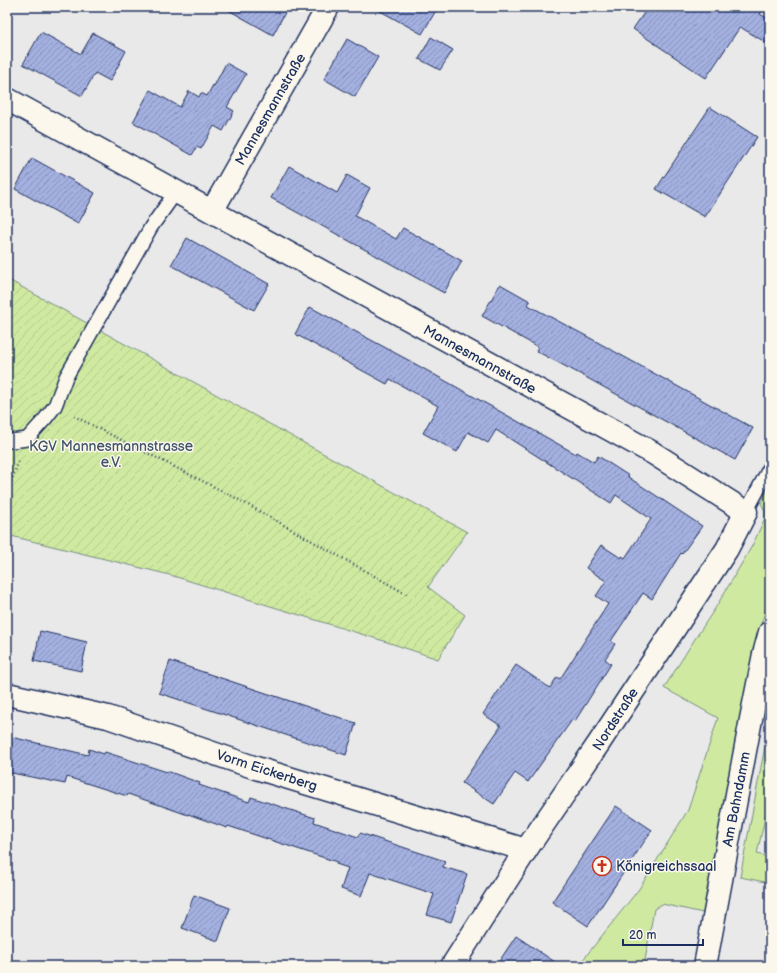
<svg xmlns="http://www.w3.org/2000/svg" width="777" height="973" viewBox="0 0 777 973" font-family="'Balsamiq Sans',sans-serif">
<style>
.green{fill:#cfeaa0;stroke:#758c7f}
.garden{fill:url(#garden-furrows);stroke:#758c7f}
.building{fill:url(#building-hatch);stroke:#1b2f5e}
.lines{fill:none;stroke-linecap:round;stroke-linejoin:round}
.service-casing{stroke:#1b2f5e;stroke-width:16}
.minor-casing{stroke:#1b2f5e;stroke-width:25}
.tertiary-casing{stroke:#1b2f5e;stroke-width:25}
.path{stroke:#1b2f5e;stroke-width:2.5;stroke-dasharray:1 3;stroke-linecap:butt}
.service{stroke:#fbf7ec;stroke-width:13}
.minor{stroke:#fbf7ec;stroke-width:22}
.tertiary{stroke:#fbf7ec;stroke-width:22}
.labels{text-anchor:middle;stroke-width:3;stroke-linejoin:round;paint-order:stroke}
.street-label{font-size:14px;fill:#1b2f5e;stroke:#fbf7ec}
.park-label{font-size:14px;fill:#3f546b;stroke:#fbf7ec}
.poi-label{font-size:14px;fill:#1b2f5e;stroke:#fbf7ec;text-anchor:start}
</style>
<defs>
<pattern id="garden-furrows" width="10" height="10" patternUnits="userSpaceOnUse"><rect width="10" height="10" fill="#cfeaa0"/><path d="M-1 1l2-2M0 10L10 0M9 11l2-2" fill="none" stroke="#b1c98c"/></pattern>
<pattern id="building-hatch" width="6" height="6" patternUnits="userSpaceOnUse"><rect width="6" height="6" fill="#a4b0e0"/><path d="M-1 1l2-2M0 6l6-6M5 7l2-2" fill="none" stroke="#8590b9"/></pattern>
</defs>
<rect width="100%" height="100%" fill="#eae9ea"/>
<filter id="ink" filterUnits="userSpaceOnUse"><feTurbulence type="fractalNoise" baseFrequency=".025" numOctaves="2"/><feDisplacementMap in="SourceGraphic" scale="8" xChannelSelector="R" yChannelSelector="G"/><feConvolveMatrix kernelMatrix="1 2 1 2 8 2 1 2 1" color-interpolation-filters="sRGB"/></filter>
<g filter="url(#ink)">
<!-- green -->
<g class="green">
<polygon points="770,486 770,598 762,621 755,647 703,913 662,904 654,909 644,966 578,966 639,889 688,810 718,718 664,688 691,645 716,607 752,546 765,518 765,511 761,503"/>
<polygon points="765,746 770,747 770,795 757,854 770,857 770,883 740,877"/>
</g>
<!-- garden -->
<polygon class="garden" points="7,279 304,443 467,532 428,587 465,615 438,659 387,642 170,575 7,535"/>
<!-- building -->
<g class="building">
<polygon points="223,7 288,7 273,35"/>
<polygon points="373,7 438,7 422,34"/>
<polygon points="648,7 765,7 760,14 770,20 770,45 740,27 706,78 633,29"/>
<polygon points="41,32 81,54 93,33 126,51 110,81 95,73 82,96 23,64"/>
<polygon points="431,37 453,50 440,70 419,59"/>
<polygon points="347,39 378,57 355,97 324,79"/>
<polygon points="226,63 246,74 227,107 234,111 223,131 214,126 201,149 197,147 192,155 133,122 150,90 180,107 189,91 199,97 201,93 207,96 213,85 214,86"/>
<polygon points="710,107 757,137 705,217 656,189"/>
<polygon points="32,158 95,193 78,224 15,189"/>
<polygon points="289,166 337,193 347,175 370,188 355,216 396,239 403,228 462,261 444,293 271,198"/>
<polygon points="187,238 269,284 254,310 171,265"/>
<polygon points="500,284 530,301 528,305 590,338 753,428 735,460 580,374 536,351 538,347 482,316"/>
<polygon points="310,307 410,361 576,454 577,452 594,462 598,456 629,476 628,477 702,526 682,554 681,553 652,599 643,593 611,641 615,644 605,659 611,664 575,721 572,720 528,782 515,773 494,804 462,783 501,726 483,714 516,665 550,688 557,677 560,679 608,604 596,596 606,581 586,568 601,545 621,558 622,556 625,558 651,519 616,495 611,503 496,430 488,443 468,432 457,452 423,433 438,406 390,379 387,384 295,334"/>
<polygon points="40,631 87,642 81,671 34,661"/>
<polygon points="170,661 356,723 346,755 159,693"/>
<polygon points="7,736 88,755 89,749 104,754 105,752 167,772 167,771 200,783 199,785 249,802 251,797 315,818 314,822 358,837 360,833 445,861 443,867 467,874 451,922 427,915 434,894 370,873 361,896 341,889 348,868 336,864 337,862 228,826 227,828 188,814 188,815 128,794 127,796 67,777 65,784 7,772"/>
<polygon points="616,806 652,830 588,926 552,902"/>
<polygon points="194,895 230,908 218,941 182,928"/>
<polygon points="516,936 561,966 496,966"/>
</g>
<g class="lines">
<!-- service casing -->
<g class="service-casing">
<g id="service">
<polyline points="7,439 12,441 27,439 45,419 55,406 66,377 151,227 176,192"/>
<polyline points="746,512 770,467"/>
</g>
</g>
<!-- minor casing -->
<g class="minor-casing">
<g id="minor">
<polyline points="7,99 653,453 746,512 727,549 599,743 526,850 452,966"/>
<polyline points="212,211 328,7"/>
<polyline points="7,694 108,717 256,768 526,850"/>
</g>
</g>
<!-- tertiary casing -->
<g class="tertiary-casing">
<polyline id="tertiary" points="705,966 751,719 764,654 770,632"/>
</g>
<!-- path -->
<g class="path">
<polyline points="74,416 234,497 408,595"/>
<polyline points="7,497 10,484 19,460"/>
</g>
<!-- service -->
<use href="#service" class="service"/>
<!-- minor -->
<use href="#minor" class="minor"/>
<!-- tertiary -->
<use href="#tertiary" class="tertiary"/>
</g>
</g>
<!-- icons -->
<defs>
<g id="church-ring" transform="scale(1)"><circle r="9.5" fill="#fbf7ec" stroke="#c8321e" stroke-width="1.5"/><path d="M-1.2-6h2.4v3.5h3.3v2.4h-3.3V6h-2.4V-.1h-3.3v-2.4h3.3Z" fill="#c8321e"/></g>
</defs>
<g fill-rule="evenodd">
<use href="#church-ring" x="602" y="866"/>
</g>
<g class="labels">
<!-- street labels -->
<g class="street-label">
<text transform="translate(270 109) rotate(-60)" y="5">Mannesmannstraße</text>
<text transform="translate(480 359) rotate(29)" y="5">Mannesmannstraße</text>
<text transform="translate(615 719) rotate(-57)" y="5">Nordstraße</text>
<text transform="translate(267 770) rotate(18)" y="5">Vorm Eickerberg</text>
<text transform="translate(736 799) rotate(-79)" y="5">Am Bahndamm</text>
</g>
<!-- park labels -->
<g class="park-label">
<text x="111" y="451">KGV Mannesmannstrasse<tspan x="111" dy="16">e.V.</tspan></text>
</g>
<!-- poi labels -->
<g class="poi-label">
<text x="616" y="871">Königreichssaal</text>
</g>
</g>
<!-- margin -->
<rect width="777" height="973" fill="none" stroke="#fbf7ec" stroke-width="24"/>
<rect x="12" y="12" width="753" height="949" fill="none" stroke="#1b2f5e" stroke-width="1.5" filter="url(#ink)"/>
<!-- scale -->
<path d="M623 939v6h80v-6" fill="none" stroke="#1b2f5e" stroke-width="2"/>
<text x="629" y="939" font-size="12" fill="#1b2f5e" stroke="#fbf7ec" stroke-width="3" paint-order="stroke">20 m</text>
</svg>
